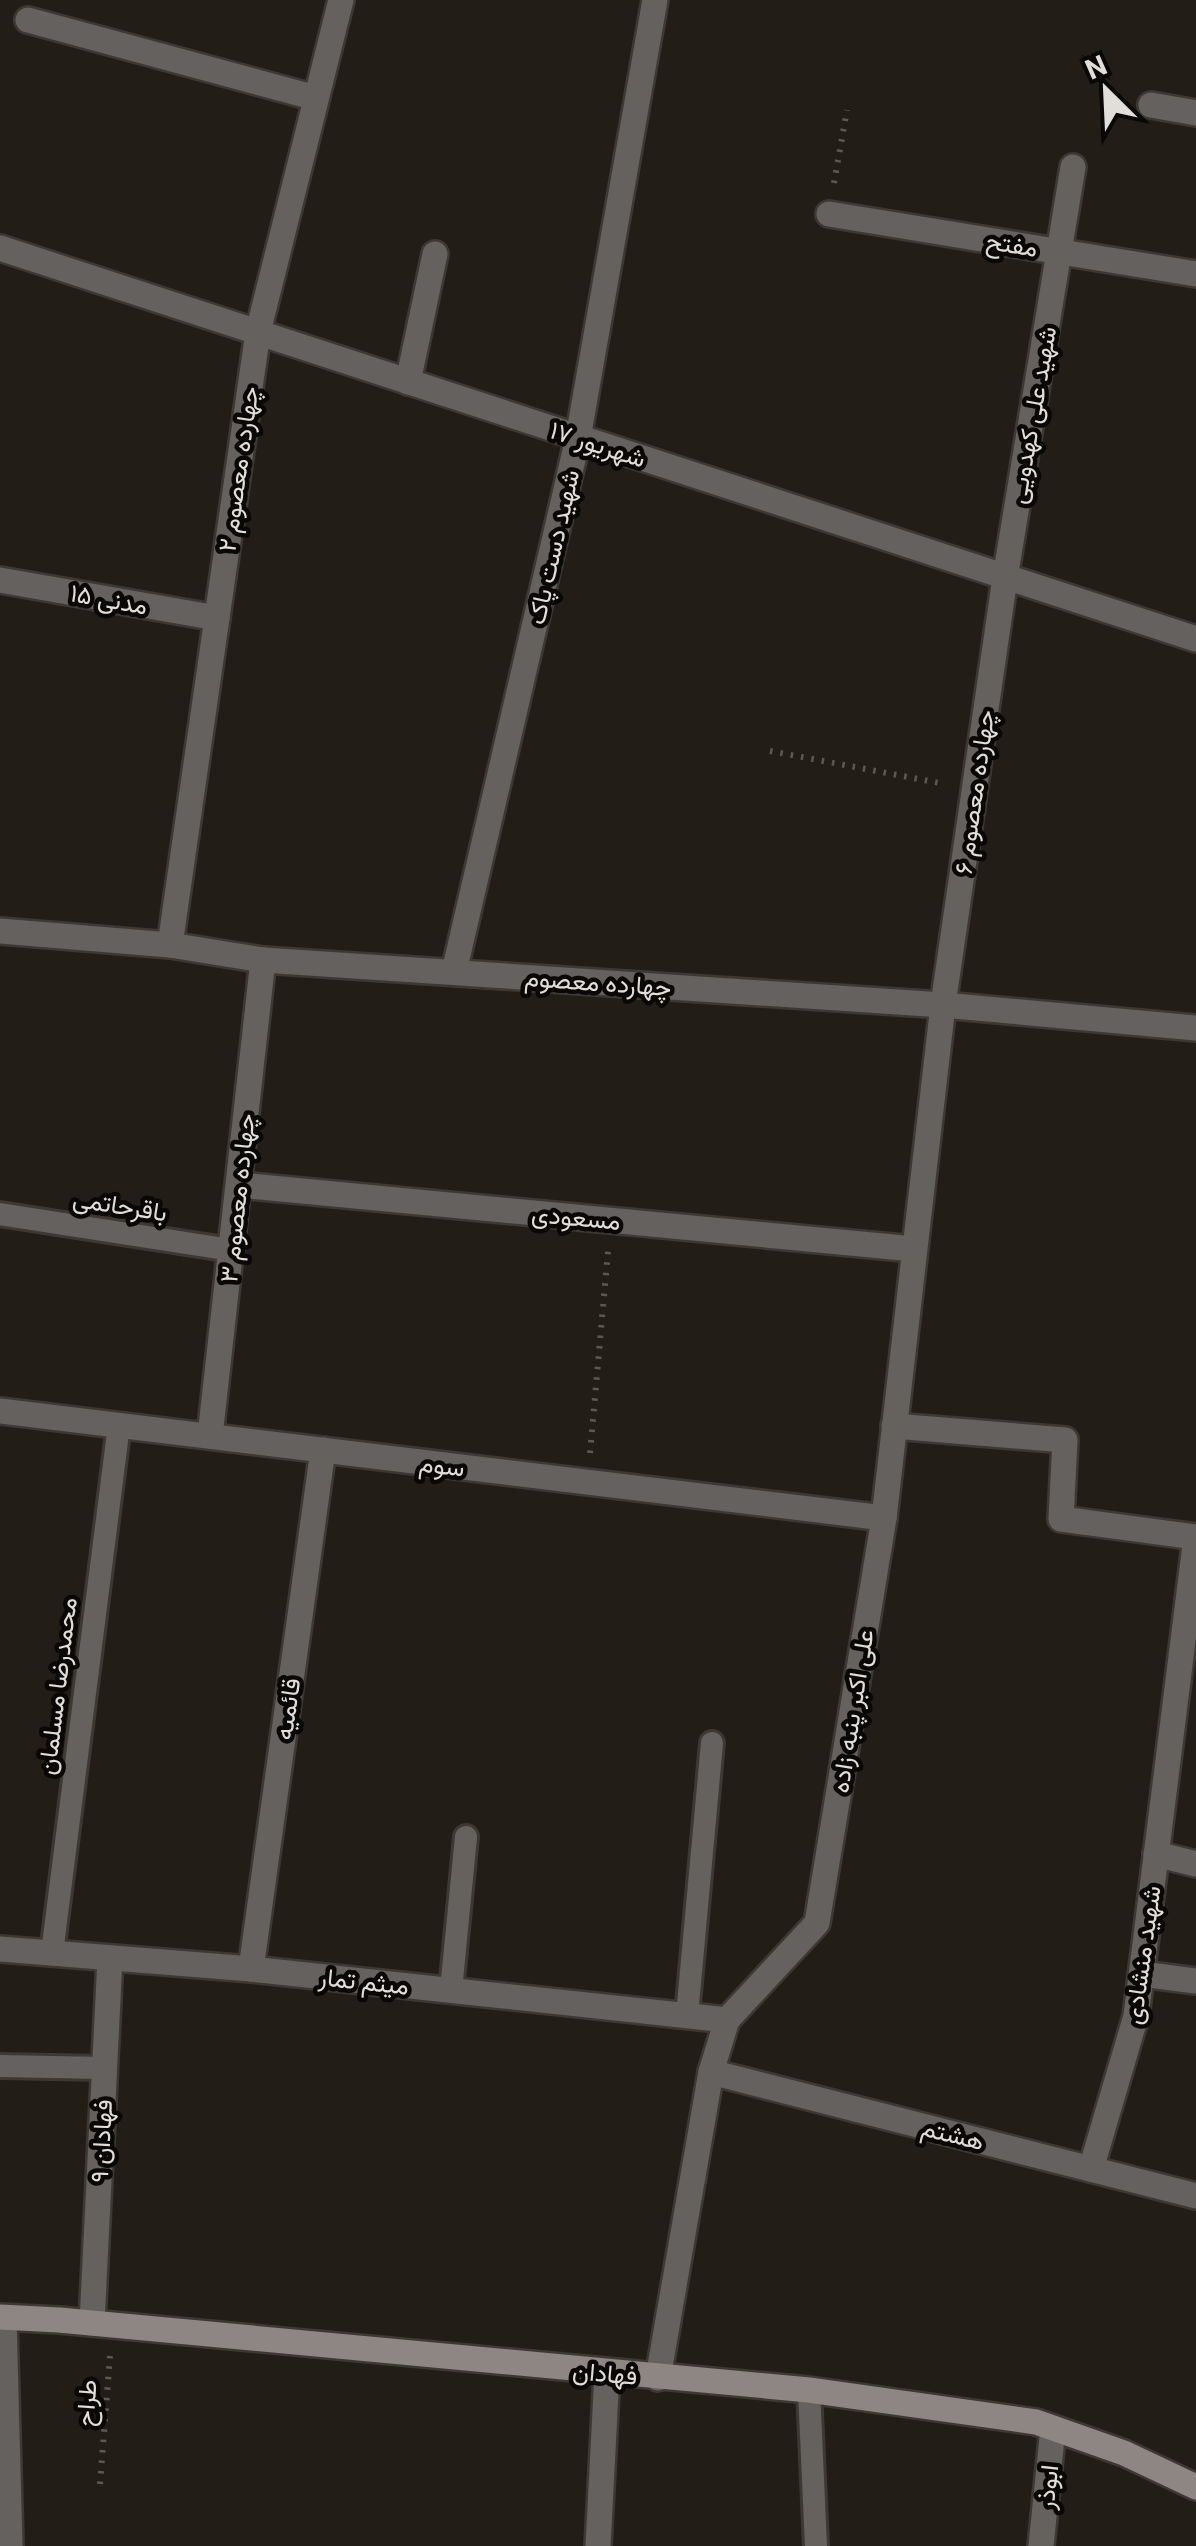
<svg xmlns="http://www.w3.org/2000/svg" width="1196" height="2546" viewBox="0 0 1196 2546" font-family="Roboto,Vazirmatn,sans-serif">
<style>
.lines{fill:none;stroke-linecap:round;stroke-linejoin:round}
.lane-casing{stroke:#3d3932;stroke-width:28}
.street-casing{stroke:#3d3932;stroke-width:30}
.secondary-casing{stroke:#3d3932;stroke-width:30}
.path{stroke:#5c5952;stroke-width:6;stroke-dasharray:2.5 8;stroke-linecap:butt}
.lane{stroke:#65615f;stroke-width:22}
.street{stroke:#65615f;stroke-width:25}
.secondary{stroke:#8d8683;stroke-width:25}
.labels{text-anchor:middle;stroke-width:9;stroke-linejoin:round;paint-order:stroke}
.street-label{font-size:25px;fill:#e1ded9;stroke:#0a0806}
</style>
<rect width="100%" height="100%" fill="#221e17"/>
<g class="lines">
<!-- lane casing -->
<g class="lane-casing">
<g id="lane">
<polyline points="0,1214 231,1250"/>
<polyline points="52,1953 119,1425"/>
<polyline points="451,1990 466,1837"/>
<polyline points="687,2015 712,1743"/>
<polyline points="0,2066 104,2068"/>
<polyline points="809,2390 816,2546"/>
</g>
</g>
<!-- street casing -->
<g class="street-casing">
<g id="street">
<polyline points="28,20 316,98"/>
<polyline points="1151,105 1196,113"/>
<polyline points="829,214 1196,274"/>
<polyline points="0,248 1196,639"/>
<polyline points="408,382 435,254"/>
<polyline points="0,580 217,618"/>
<polyline points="0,931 170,945 263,960 943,1005 1196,1028"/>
<polyline points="170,945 258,332 341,0"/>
<polyline points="454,972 578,438 655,0"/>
<polyline points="239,1185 914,1249"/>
<polyline points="0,1411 884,1518"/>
<polyline points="894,1426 1065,1440 1061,1519 1196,1537"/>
<polyline points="210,1436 263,960"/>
<polyline points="1156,1854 1196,1864"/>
<polyline points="0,1949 251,1969 727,2020"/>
<polyline points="251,1969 323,1450"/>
<polyline points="1142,1974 1196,1981"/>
<polyline points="711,2072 1196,2196"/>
<polyline points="1091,2169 1136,2016 1196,1537"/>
<polyline points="4,2318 10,2546"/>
<polyline points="92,2323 110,1958"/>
<polyline points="658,2378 711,2072 727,2020 817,1923 884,1518 943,1005 1005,578 1073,167"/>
<polyline points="598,2546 607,2373"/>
<polyline points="1041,2546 1053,2428"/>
</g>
</g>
<!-- secondary casing -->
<g class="secondary-casing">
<polyline id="secondary" points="0,2317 59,2320 809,2390 1036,2422 1124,2453 1196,2487"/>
</g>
<!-- path -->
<g class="path">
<polyline points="834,183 847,110"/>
<polyline points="770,751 945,784"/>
<polyline points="590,1453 608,1251"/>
<polyline points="100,2484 110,2356"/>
</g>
<!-- lane -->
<use href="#lane" class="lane"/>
<!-- street -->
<use href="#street" class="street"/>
<!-- secondary -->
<use href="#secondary" class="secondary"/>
</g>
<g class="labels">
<!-- street labels -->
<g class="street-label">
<text transform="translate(1012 244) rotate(9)" y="9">مفتح</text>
<text transform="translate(1032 415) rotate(-80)" y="9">شهید علی کهدویی</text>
<text transform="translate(598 444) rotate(18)" y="9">۱۷ شهریور</text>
<text transform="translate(238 469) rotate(-82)" y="9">چهارده معصوم ۲</text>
<text transform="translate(553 547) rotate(-77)" y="9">شهید دست پاک</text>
<text transform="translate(109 599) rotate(10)" y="9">مدنی ۱۵</text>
<text transform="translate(974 792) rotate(-82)" y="9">چهارده معصوم ۶</text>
<text transform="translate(598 982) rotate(4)" y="9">چهارده معصوم</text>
<text transform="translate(237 1198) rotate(-84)" y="9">چهارده معصوم ۳</text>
<text transform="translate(120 1205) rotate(9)" y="9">باقرحاتمی</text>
<text transform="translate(576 1217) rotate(5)" y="9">مسعودی</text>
<text transform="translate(442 1465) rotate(7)" y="9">سوم</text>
<text transform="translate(57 1686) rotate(-83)" y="9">محمدرضا مسلمان</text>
<text transform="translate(287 1709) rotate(-82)" y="9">قائمیه</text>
<text transform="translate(852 1711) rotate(-81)" y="9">علی اکبر پنبه زاده</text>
<text transform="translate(1142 1955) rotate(-82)" y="9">شهید منشادی</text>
<text transform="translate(364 1981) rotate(6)" y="9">میثم تمار</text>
<text transform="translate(953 2134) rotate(14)" y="9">هشتم</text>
<text transform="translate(101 2141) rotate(-87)" y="9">فهادان ۹</text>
<text transform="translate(605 2373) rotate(5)" y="9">فهادان</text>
<text transform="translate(86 2403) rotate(-86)" y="9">طراح</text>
<text transform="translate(1047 2487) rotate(-84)" y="9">ابوذر</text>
</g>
</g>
<!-- north arrow -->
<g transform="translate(1106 90) rotate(336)" stroke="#0a0806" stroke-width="8" paint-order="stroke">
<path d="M0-8L18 38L0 25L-18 38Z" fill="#e1ded9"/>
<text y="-15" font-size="28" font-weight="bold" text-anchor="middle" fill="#e1ded9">N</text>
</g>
</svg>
